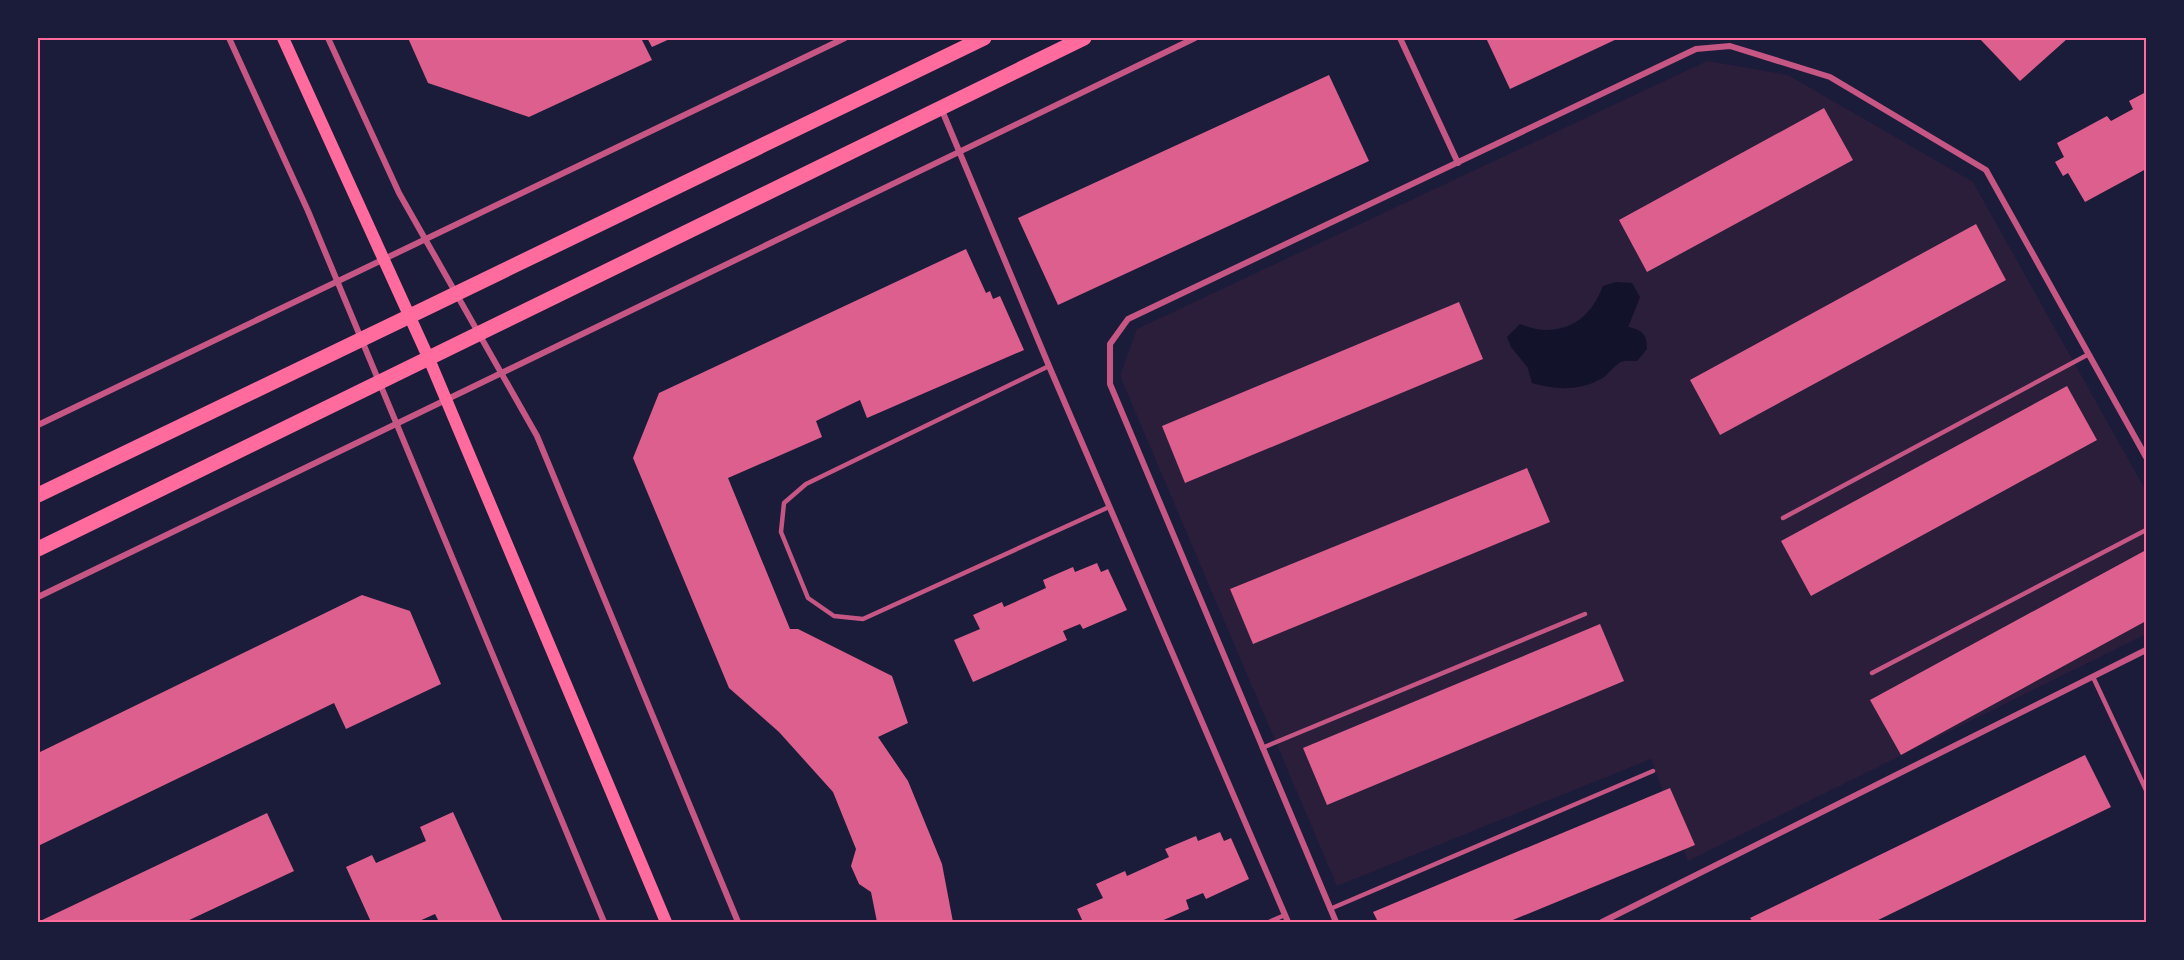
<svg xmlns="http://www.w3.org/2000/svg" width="2184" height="960" viewBox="0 0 2184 960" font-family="Lato,sans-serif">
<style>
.green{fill:#2a1e3b;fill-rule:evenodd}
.water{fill:#12122b}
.building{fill:#dd5f8e}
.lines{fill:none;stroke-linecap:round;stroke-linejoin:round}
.service{stroke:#c65784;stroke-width:4.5}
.minor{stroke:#c65784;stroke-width:6}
.secondary{stroke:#ff6b9d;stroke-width:12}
.primary{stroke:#ff6b9d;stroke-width:15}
.neatline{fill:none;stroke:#ff6b9d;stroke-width:2}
</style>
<rect width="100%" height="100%" fill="#1b1b3a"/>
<!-- green -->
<path class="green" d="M1707 61 1788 75 1973 182 2146 491V634L1688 861 1651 759 1337 886 1120 376 1137 329ZM1603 286 1640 297 1628 327 1620 362 1603 378 1532 383 1528 368 1535 330C1570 331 1590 320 1603 286Z"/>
<!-- water -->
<path class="water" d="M1616 282 1632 283 1640 297 1628 327C1642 330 1647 334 1647 349L1637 361C1632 361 1623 360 1619 363 1612 367 1608 375 1601 379 1579 391 1555 390 1532 383L1528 368 1511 347 1507 337 1520 324C1557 340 1589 324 1603 286Z"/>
<!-- building -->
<g class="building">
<polygon points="408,38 641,38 652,60 529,117 428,83"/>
<polygon points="647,38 672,38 652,47"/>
<polygon points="1486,38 1619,38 1510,89"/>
<polygon points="1979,38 2065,38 2067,39 2020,81"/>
<polygon points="1329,75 1369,161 1058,305 1018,218"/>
<polygon points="2146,92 2146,169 2085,202 2068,173 2063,176 2055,162 2064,157 2057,143 2107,116 2111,121 2133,109 2129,101"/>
<polygon points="1824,108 1853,160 1647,272 1619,220"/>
<polygon points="1976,224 2006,280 1720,435 1690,380"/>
<polygon points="966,249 986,293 990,291 993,299 1000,296 1024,350 867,418 860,400 816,421 822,437 728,478 790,629 798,629 892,676 908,723 878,737 908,781 942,864 953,922 877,922 871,892 859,884 851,866 856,849 833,792 779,732 729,688 633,458 659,393"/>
<polygon points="1459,302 1483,359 1185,483 1162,426"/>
<polygon points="2067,386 2097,440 1811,596 1781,541"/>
<polygon points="1527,468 1550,522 1253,644 1230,589"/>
<polygon points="2146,550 2146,621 1901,755 1870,700"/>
<polygon points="1097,563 1101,572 1108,569 1127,610 1083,629 1080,624 1063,631 1067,640 973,682 954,640 980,629 973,615 1002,602 1004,607 1046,588 1043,580 1073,567 1075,572"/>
<polygon points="362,595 410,611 441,684 346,729 334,703 38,846 38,753"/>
<polygon points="1600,624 1624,681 1327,805 1303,748"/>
<polygon points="2085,755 2111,807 1874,922 1753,922 1750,918"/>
<polygon points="1670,788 1695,845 1508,922 1378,922 1373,912"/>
<polygon points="453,812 503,922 439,922 435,914 417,922 371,922 346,867 372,855 376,863 426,841 420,827"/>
<polygon points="267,813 294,871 185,922 38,922"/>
<polygon points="1220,832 1224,841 1231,838 1249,879 1206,899 1203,893 1186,900 1189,909 1159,922 1083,922 1077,909 1103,898 1096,884 1125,871 1127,876 1169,857 1165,849 1196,836 1198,841"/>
</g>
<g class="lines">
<!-- service -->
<g class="service">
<polyline points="1049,366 806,484 784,503 781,532 808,598 834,616 863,619 1109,507"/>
<polyline points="1783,518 2089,354"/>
<polyline points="1872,673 2146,530"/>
<polyline points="2093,677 2146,790"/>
<polyline points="1262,748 1585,614"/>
<polyline points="1330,909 1653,771"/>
<polyline points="1269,922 1285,915"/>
</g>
<!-- minor -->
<g class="minor">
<polyline points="229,38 308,211 604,922"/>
<polyline points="328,38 399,193 537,436 738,922"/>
<polyline points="1400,38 1458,163"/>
<polyline points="941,108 1049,366 1288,922"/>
<polyline points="38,425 845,38"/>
<polyline points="38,597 1195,38"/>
<polyline points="1336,922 1110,384 1110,344 1128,319 1696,49 1730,46 1830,77 1986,170 2146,457"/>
<polyline points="1602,922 2146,650"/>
</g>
<!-- secondary -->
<polyline class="secondary" points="283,38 429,359 666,922"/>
<!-- primary -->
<g class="primary">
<polyline points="38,495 410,316 984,38"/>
<polyline points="38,549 1084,38"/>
</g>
</g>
<!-- border -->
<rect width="2184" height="960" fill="none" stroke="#1b1b3a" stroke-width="78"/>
<rect x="39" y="39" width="2106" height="882" class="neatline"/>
</svg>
